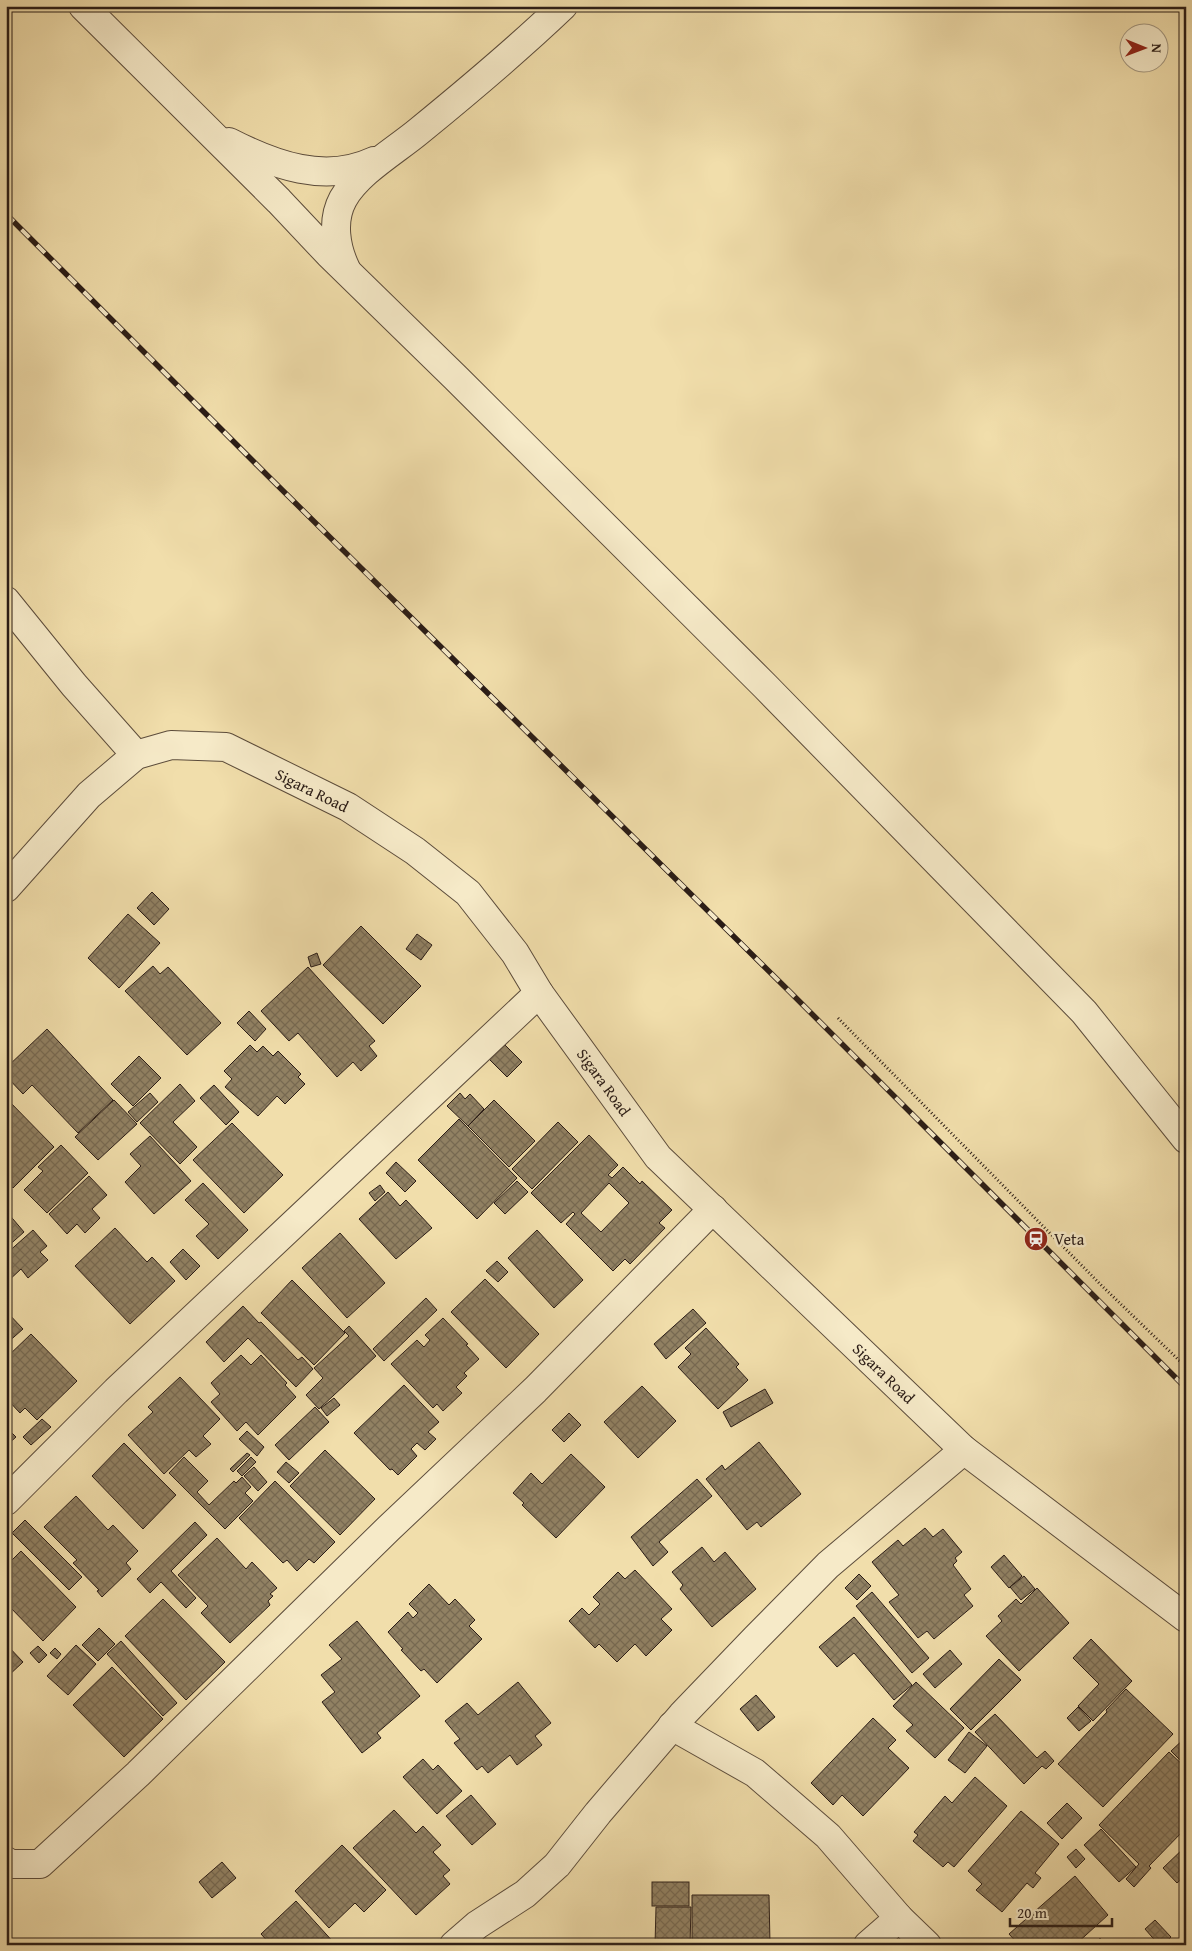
<svg xmlns="http://www.w3.org/2000/svg" width="1192" height="1951" viewBox="0 0 1192 1951" font-family="'Gentium Book Plus',serif">
<style>
.building{fill:url(#building-cross-hatch);stroke:#2a1c16;fill-rule:evenodd}
.lines{fill:none;stroke-linecap:round;stroke-linejoin:round}
.minor-casing{stroke:#5c4c3b;stroke-width:30}
.path{stroke:#2a1c16;stroke-width:3;stroke-dasharray:1 2.5;stroke-linecap:butt}
.minor{stroke:#f6eac8;stroke-width:28}
.rail-casing{stroke:#2a1c16;stroke-width:5.5}
.rail{stroke:#f6eac8;stroke-width:4;stroke-dasharray:11;stroke-linecap:butt}
.labels{text-anchor:middle;stroke-width:5;stroke-linejoin:round;paint-order:stroke}
.street-label{font-size:16px;fill:#2a1c16;stroke:#f6eac8}
.poi-label{font-size:16px;fill:#2a1c16;stroke:#f6eac8;text-anchor:start}
</style>
<defs>
<pattern id="building-cross-hatch" width="8" height="8" patternUnits="userSpaceOnUse" patternTransform="scale(1.25)"><rect width="8" height="8" fill="#918163"/><path d="M0 0l8 8M0 8l8-8" fill="none" stroke="#776951"/></pattern>
</defs>
<rect width="100%" height="100%" fill="#f1deab"/>
<filter id="stains"><feTurbulence type="fractalNoise" baseFrequency=".004" numOctaves="4"/><feColorMatrix values="0 0 0 0 .2 0 0 0 0 .09 0 0 0 0 .02 0 0 0 .5 -.17"/></filter>
<radialGradient id="worn" r=".72"><stop offset=".6" stop-color="#630" stop-opacity="0"/><stop offset="1" stop-color="#630" stop-opacity=".3"/></radialGradient>
<!-- building -->
<g class="building">
<polygon points="152,892 169,909 154,925 137,908"/>
<polygon points="128,914 160,943 119,988 88,958"/>
<polygon points="361,926 421,986 383,1024 323,965"/>
<polygon points="417,934 432,945 421,960 406,949"/>
<polygon points="317,953 321,964 311,967 308,957"/>
<polygon points="153,966 160,974 168,967 221,1023 187,1055 125,991"/>
<polygon points="308,967 375,1041 369,1046 377,1056 361,1071 353,1062 337,1077 298,1033 289,1041 261,1011"/>
<polygon points="249,1011 266,1029 255,1041 237,1023"/>
<polygon points="47,1029 113,1100 78,1133 32,1085 23,1094 6,1076 6,1068"/>
<polygon points="504,1044 522,1062 507,1077 488,1058"/>
<polygon points="250,1045 257,1052 263,1046 273,1056 278,1051 301,1074 298,1077 305,1084 285,1104 277,1096 258,1116 225,1087 232,1079 224,1071"/>
<polygon points="139,1056 161,1078 133,1106 111,1084"/>
<polygon points="180,1084 195,1101 173,1122 197,1147 180,1164 140,1123"/>
<polygon points="214,1085 239,1112 226,1125 200,1098"/>
<polygon points="150,1093 158,1102 137,1122 128,1112"/>
<polygon points="460,1093 465,1099 470,1094 484,1109 468,1126 447,1106"/>
<polygon points="6,1098 54,1147 13,1188 6,1181"/>
<polygon points="114,1100 137,1124 98,1160 75,1137"/>
<polygon points="494,1100 535,1141 509,1167 468,1126"/>
<polygon points="459,1119 517,1178 477,1219 418,1160"/>
<polygon points="558,1122 578,1142 532,1189 512,1169"/>
<polygon points="232,1123 283,1175 244,1213 193,1160"/>
<path d="M589 1135 618 1165 608 1175 612 1178 623 1167 640 1184 642 1181 672 1210 659 1223 665 1228 630 1264 625 1259 613 1271 566 1224 575 1214 573 1212 561 1223 531 1193ZM609 1183 629 1203 601 1232 581 1213Z"/>
<polygon points="150,1136 191,1181 154,1214 125,1182 141,1166 130,1154"/>
<polygon points="61,1145 88,1173 47,1213 24,1190 43,1171 38,1167"/>
<polygon points="396,1162 416,1181 405,1192 386,1173"/>
<polygon points="89,1176 107,1195 92,1209 100,1218 85,1233 77,1224 67,1234 49,1214"/>
<polygon points="517,1181 528,1192 505,1214 494,1203"/>
<polygon points="203,1183 248,1230 218,1259 196,1236 209,1224 185,1200"/>
<polygon points="380,1185 385,1192 375,1201 369,1193"/>
<polygon points="388,1192 400,1206 406,1200 432,1228 396,1259 359,1219"/>
<polygon points="7,1212 24,1232 6,1248 6,1212"/>
<polygon points="115,1228 147,1262 152,1257 175,1281 130,1324 75,1266"/>
<polygon points="33,1230 47,1246 40,1252 48,1260 28,1278 21,1269 6,1283 6,1254"/>
<polygon points="537,1230 583,1280 554,1308 508,1258"/>
<polygon points="340,1233 385,1283 347,1318 302,1268"/>
<polygon points="183,1249 200,1266 186,1280 170,1262"/>
<polygon points="497,1261 508,1272 498,1282 486,1271"/>
<polygon points="485,1279 539,1334 506,1368 451,1312"/>
<polygon points="292,1280 345,1333 314,1365 261,1313"/>
<polygon points="426,1298 437,1310 384,1361 373,1349"/>
<polygon points="243,1306 259,1323 261,1322 298,1360 302,1357 313,1369 296,1387 248,1338 224,1362 206,1342"/>
<polygon points="693,1309 706,1323 666,1359 654,1344"/>
<polygon points="6,1311 23,1329 6,1344"/>
<polygon points="443,1318 468,1344 466,1345 479,1359 464,1373 467,1376 456,1387 462,1393 443,1411 437,1404 433,1408 391,1364 417,1340 424,1347 430,1340 425,1335"/>
<polygon points="349,1326 376,1356 319,1409 306,1395 323,1378 314,1368 349,1336 344,1331"/>
<polygon points="706,1328 739,1364 736,1367 748,1380 718,1409 678,1367 691,1354 685,1348"/>
<polygon points="31,1334 77,1381 37,1420 25,1408 20,1413 6,1398 6,1358"/>
<polygon points="241,1355 251,1365 261,1355 287,1383 285,1385 296,1397 258,1435 246,1422 237,1431 211,1402 220,1394 211,1383"/>
<polygon points="180,1377 220,1419 203,1436 211,1444 196,1457 189,1450 164,1474 128,1435 153,1412 148,1407"/>
<polygon points="404,1385 439,1422 428,1432 436,1439 425,1450 417,1443 411,1449 417,1456 398,1475 392,1469 390,1470 354,1433"/>
<polygon points="642,1386 676,1421 638,1458 604,1422"/>
<polygon points="765,1389 773,1403 731,1427 723,1412"/>
<polygon points="334,1398 340,1405 327,1416 321,1408"/>
<polygon points="315,1407 329,1422 289,1460 275,1445"/>
<polygon points="569,1413 581,1425 564,1442 552,1430"/>
<polygon points="42,1419 51,1427 31,1445 23,1437"/>
<polygon points="6,1427 16,1437 6,1446"/>
<polygon points="247,1431 264,1447 257,1456 239,1439"/>
<polygon points="759,1442 801,1494 761,1527 757,1522 747,1530 706,1479 722,1465 725,1470"/>
<polygon points="124,1443 176,1495 143,1529 92,1476"/>
<polygon points="325,1450 375,1499 340,1535 290,1486"/>
<polygon points="247,1453 250,1455 233,1472 230,1469"/>
<polygon points="571,1454 605,1487 556,1538 522,1505 524,1503 513,1493 531,1473 542,1484"/>
<polygon points="184,1457 208,1481 197,1492 209,1505 234,1481 236,1483 242,1477 251,1487 245,1493 253,1501 225,1529 169,1473"/>
<polygon points="251,1457 256,1462 242,1476 237,1471"/>
<polygon points="286,1462 299,1473 289,1483 277,1472"/>
<polygon points="254,1467 267,1482 258,1491 244,1476"/>
<polygon points="697,1479 712,1496 659,1542 668,1552 653,1566 631,1537"/>
<polygon points="275,1481 335,1542 314,1563 309,1559 297,1571 287,1560 283,1563 239,1518"/>
<polygon points="76,1496 108,1530 113,1525 138,1551 126,1563 131,1569 102,1597 97,1591 99,1590 73,1563 77,1560 44,1527"/>
<polygon points="25,1520 82,1577 69,1590 12,1533"/>
<polygon points="195,1522 207,1535 171,1571 196,1598 186,1608 161,1582 150,1593 137,1579"/>
<polygon points="925,1528 933,1537 943,1529 962,1552 955,1558 957,1561 953,1565 971,1589 964,1595 973,1606 934,1639 927,1631 918,1638 889,1602 899,1595 872,1562 898,1540 903,1546"/>
<polygon points="217,1538 246,1569 252,1562 277,1588 270,1594 273,1596 268,1601 270,1605 230,1643 201,1613 208,1606 178,1575"/>
<polygon points="702,1547 714,1562 725,1552 756,1589 712,1627 680,1589 683,1585 672,1572"/>
<polygon points="21,1551 76,1607 43,1641 6,1603 6,1566"/>
<polygon points="1004,1555 1022,1576 1009,1588 991,1567"/>
<polygon points="635,1570 672,1609 661,1619 672,1630 646,1656 635,1644 617,1662 599,1644 595,1648 569,1621 582,1608 589,1615 600,1604 593,1597 618,1572 625,1579"/>
<polygon points="859,1574 871,1586 857,1600 845,1588"/>
<polygon points="1024,1576 1035,1589 1021,1600 1010,1587"/>
<polygon points="429,1584 449,1605 455,1599 475,1620 469,1626 482,1639 437,1683 424,1669 421,1671 401,1650 403,1649 388,1632 408,1612 413,1618 418,1613 409,1604"/>
<polygon points="1037,1588 1069,1623 1019,1671 986,1636 1002,1621 998,1616 1016,1599 1021,1604"/>
<polygon points="872,1592 929,1658 912,1673 856,1606"/>
<polygon points="163,1599 225,1662 186,1700 125,1636"/>
<polygon points="854,1617 912,1685 894,1700 854,1653 837,1667 819,1647"/>
<polygon points="357,1621 420,1696 377,1733 381,1738 362,1753 322,1702 335,1692 321,1675 342,1659 329,1645"/>
<polygon points="99,1628 115,1644 98,1661 82,1645"/>
<polygon points="1091,1639 1132,1681 1093,1721 1078,1706 1099,1684 1073,1658"/>
<polygon points="121,1641 177,1703 163,1716 107,1654"/>
<polygon points="6,1644 23,1662 6,1678"/>
<polygon points="76,1645 96,1664 68,1695 47,1676"/>
<polygon points="38,1646 47,1655 39,1663 30,1653"/>
<polygon points="55,1648 61,1654 57,1659 50,1653"/>
<polygon points="950,1650 962,1664 935,1688 923,1674"/>
<polygon points="999,1659 1021,1680 971,1730 950,1709"/>
<polygon points="112,1667 163,1719 124,1757 73,1705"/>
<polygon points="518,1682 551,1723 535,1736 542,1745 517,1765 510,1755 488,1773 482,1766 477,1770 454,1743 460,1739 445,1721 467,1703 478,1715"/>
<polygon points="916,1682 964,1728 935,1758 906,1731 913,1725 893,1706"/>
<polygon points="1126,1689 1173,1734 1103,1807 1058,1764 1107,1712 1106,1710"/>
<polygon points="756,1695 775,1717 758,1731 740,1709"/>
<polygon points="1078,1707 1091,1721 1079,1731 1067,1718"/>
<polygon points="995,1714 1037,1758 1045,1751 1054,1761 1046,1769 1042,1766 1024,1784 975,1732"/>
<polygon points="873,1718 896,1740 888,1748 909,1768 863,1816 842,1795 833,1805 811,1783"/>
<polygon points="969,1732 987,1746 965,1773 948,1760"/>
<polygon points="1186,1737 1186,1766 1171,1751"/>
<polygon points="1169,1752 1186,1768 1186,1828 1149,1866 1151,1868 1134,1887 1126,1879 1139,1864 1099,1825"/>
<polygon points="423,1759 433,1770 438,1765 462,1791 437,1814 403,1777"/>
<polygon points="975,1777 1007,1806 954,1867 948,1862 943,1867 913,1841 918,1835 914,1832 945,1796 952,1803"/>
<polygon points="471,1795 496,1824 472,1845 446,1816"/>
<polygon points="1067,1803 1082,1818 1062,1839 1047,1823"/>
<polygon points="394,1810 416,1833 423,1826 441,1845 433,1852 450,1870 443,1876 450,1884 416,1915 353,1848"/>
<polygon points="1021,1811 1059,1844 1035,1873 1041,1878 1033,1888 1027,1883 1002,1912 976,1890 982,1884 968,1871"/>
<polygon points="1101,1829 1136,1867 1119,1882 1084,1845"/>
<polygon points="342,1845 386,1890 364,1912 355,1903 329,1928 295,1891"/>
<polygon points="1186,1846 1186,1875 1177,1883 1163,1868"/>
<polygon points="1076,1849 1085,1859 1076,1868 1067,1857"/>
<polygon points="222,1862 236,1878 212,1898 199,1882"/>
<polygon points="1075,1876 1108,1915 1075,1945 1019,1945 1009,1934"/>
<rect x="652" y="1882" width="37" height="24"/>
<polygon points="692,1895 769,1895 770,1945 692,1945"/>
<polygon points="296,1901 336,1945 271,1945 261,1934"/>
<polygon points="656,1907 691,1907 690,1945 655,1945"/>
<polygon points="1155,1920 1171,1937 1163,1945 1159,1945 1145,1929"/>
<polygon points="1100,1938 1106,1945 1093,1945"/>
</g>
<g class="lines">
<!-- minor casing -->
<g class="minor-casing">
<g id="minor">
<polyline points="83,6 279,201 329,254 456,378 765,686 1084,1012 1186,1139"/>
<path d="M229 142C274 165 325 184 374 161"/>
<path d="M346 269C336 248 331 221 343 199 358 172 395 151 419 131 468 91 517 50 563 6"/>
<polyline points="6,601 74,685 136,755"/>
<polyline points="6,888 89,795 136,755 171,745 226,747 348,807 415,851 468,893 515,953 539,993 658,1157 964,1450 1186,1618"/>
<polyline points="6,1501 116,1391 539,993"/>
<polyline points="672,1726 755,1773 828,1836 899,1918 927,1945"/>
<polyline points="6,1861 11,1864 40,1864 138,1774 388,1529 535,1390 713,1209"/>
<polyline points="454,1945 477,1925 525,1894 557,1865 598,1813 682,1715 756,1638 828,1565 964,1450"/>
<polyline points="868,1945 899,1918"/>
</g>
</g>
<!-- path -->
<polyline class="path" points="838,1018 1100,1284 1186,1367"/>
<!-- minor -->
<use href="#minor" class="minor"/>
<!-- rail casing -->
<g class="rail-casing">
<polyline id="rail" points="6,214 267,475 789,991 1186,1388"/>
</g>
<!-- rail -->
<use href="#rail" class="rail"/>
</g>
<!-- icons -->
<defs>
<g id="station-disc" transform="scale(1.25)"><circle r="9.5" fill="#8f2418" stroke="#f6eac8"/><path d="M-3-6H3Q5-6 5-4V2Q5 4 3 4L4.5 6H3L1.5 4h-3L-3 6H-4.5L-3 4Q-5 4-5 2V-4Q-5-6-3-6ZM-3.5-4v3h7v-3ZM-3.5 1v1.5H-2V1ZM2 1v1.5H3.5V1Z" fill="#fff"/></g>
</defs>
<g fill-rule="evenodd">
<use href="#station-disc" x="1036" y="1239"/>
</g>
<g class="labels">
<!-- street labels -->
<g class="street-label">
<text transform="translate(312 790) rotate(26)" y="6">Sigara Road</text>
<text transform="translate(604 1082) rotate(54)" y="6">Sigara Road</text>
<text transform="translate(884 1373) rotate(44)" y="6">Sigara Road</text>
</g>
<!-- poi labels -->
<g class="poi-label">
<text x="1054" y="1245">Veta</text>
</g>
</g>
<!-- margin -->
<rect width="1192" height="1951" fill="none" stroke="#f1deab" stroke-width="25"/>
<rect x="8" y="8" width="1177" height="1936" fill="none" stroke="#2a1c16" stroke-width="2.5"/>
<rect x="12" y="12" width="1167" height="1926" fill="none" stroke="#2a1c16"/>
<!-- north arrow -->
<g transform="translate(1144 48) rotate(91)"><circle r="24" fill="#f6eac8" stroke="#a49881"/>
<path d="M0-4L9 19L0 12L-9 19Z" fill="#8f2418"/>
<text y="-8" font-size="14" font-weight="bold" text-anchor="middle" fill="#2a1c16">N</text>
</g>
<!-- scale -->
<path d="M1010 1918v8h102v-8" fill="none" stroke="#2a1c16" stroke-width="2.5"/>
<text x="1017" y="1918" font-size="15" fill="#2a1c16" stroke="#f6eac8" stroke-width="4" paint-order="stroke">20 m</text>
<rect width="100%" height="100%" filter="url(#stains)"/>
<rect width="100%" height="100%" fill="url(#worn)"/>
</svg>
